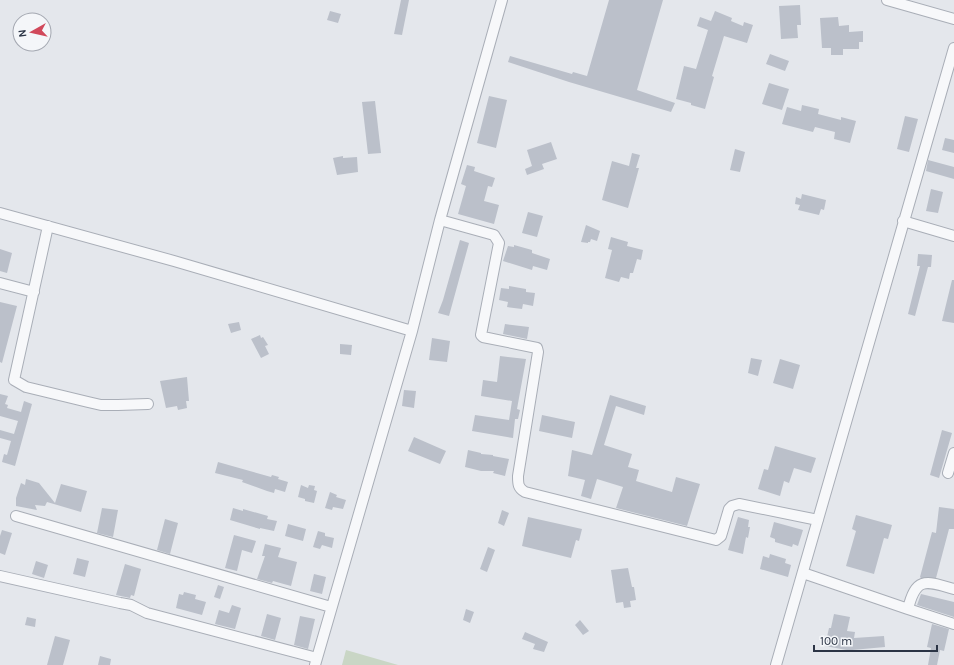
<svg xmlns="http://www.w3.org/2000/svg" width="954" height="665" font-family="Karla,sans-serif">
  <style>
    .green { fill: #c9d6c5 }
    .building { fill: #bbc0ca }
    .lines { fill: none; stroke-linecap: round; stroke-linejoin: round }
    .minor-casing { stroke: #a9aeb7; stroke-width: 12 }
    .minor { stroke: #f7f8fa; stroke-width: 10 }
  </style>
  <rect width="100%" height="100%" fill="#e4e7ec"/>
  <path class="green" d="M346,650l52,15h-56z"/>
  <path class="building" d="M401,0h8l-7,35 -8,-1z
    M609,0h54l-26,90 38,13 -4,9 -102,-30 -61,-20 2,-6 62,18 1,-2 14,4z
    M800,5l1,20h-4l1,13 -17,1 -2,-33z
    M330,11l11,3 -3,9 -11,-3z
    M715,11l17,7 -1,3 12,5 1,-4 9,3 -6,18 -23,-7 -12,40 2,1 -9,32 -14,-4v-2l-15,-4 8,-33 12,3 12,-39 -11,-4 3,-9 11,4z
    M838,17l1,9 10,-1v7l14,-1v11h-4v7h-16v6h-12v-7h-9l-2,-30z
    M770,54l19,7 -4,10 -19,-7z
    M769,83l20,6 -7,21 -20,-6z
    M489,96l18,4 -11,48 -19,-5z
    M375,101l6,52 -13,1 -6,-52z
    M802,105l17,4 -1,5 23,6v-3l15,4 -6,22 -16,-4 1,-7 -20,-5 -2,5 -31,-8 5,-17 14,4z
    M905,116l13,3 -9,33 -12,-3z
    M945,138l9,2v13l-12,-3z
    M551,142l6,17 -15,5 2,5 -17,6 -2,-6 7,-3 -5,-16z
    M735,149l10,3 -5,20 -10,-2z
    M632,153l8,2 -4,13h3l-11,40 -26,-8 10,-39 17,5z
    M343,156v2l14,-1 1,15 -21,3 -4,-17z
    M928,160l26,7v12l-28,-8z
    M467,165l8,2 -1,4 21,7 -3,9 -4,-1 -4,15 15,4 -5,19 -36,-10 8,-28 -5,-2z
    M931,189l12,3 -5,21 -12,-2z
    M802,194l24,6 -2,10 -3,-1 -2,6 -21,-5 2,-5 -5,-1 1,-7 5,2z
    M528,212l15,4 -6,21 -15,-4z
    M586,225l14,6 -3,10 -6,-2 -1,3h-2v1l-7,-1z
    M611,237l17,5 -1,4 16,4 -2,10 -4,-1 -4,14h-3l-1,6 -8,-2 -2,5 -14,-4 7,-28 -4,-1z
    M460,240l9,3 -20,73 -11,-3 5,-13z
    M514,245l18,5v3l18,6 -3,11 -14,-4 -1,4 -29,-9 5,-15 6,1z
    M0,249l12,4 -5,20 -7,-2z
    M918,254l14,1 -1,12h-3l-13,49 -7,-2 12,-48h-3z
    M952,280h2v43l-12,-2z
    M509,286l17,3v3l9,1 -2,13 -10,-2 -1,5 -15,-2 1,-5 -9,-2 2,-12 8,1z
    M0,302l17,4 -15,57 -2,-1z
    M239,322l2,8 -10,3 -3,-9z
    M505,324l24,3 -2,12 -24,-5z
    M260,335l1,3 2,-1 5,8 -3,1 4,8 -8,4 -10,-19z
    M432,338l18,3 -3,21 -18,-2z
    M340,344l12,1 -1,10 -11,-1z
    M500,356l26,3 -9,50 3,1 -2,9h-3l-2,19 -41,-7 3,-16 34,5 3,-19 -31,-5 2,-16 14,2z
    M751,358l11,2 -4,16 -10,-3z
    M780,359l20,6 -7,24 -20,-6z
    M187,377l2,24h-3l1,7 -9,2 -1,-4 -11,2 -6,-27z
    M404,390l12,1 -2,17 -12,-2z
    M0,394l8,2 -3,8 3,1 -1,3 14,4 3,-11 8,3 -17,62 -13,-4 2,-8 3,1 4,-14 -11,-3v-8l14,4 4,-13 -18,-5z
    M610,395l36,11 -2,9 -28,-9 -12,39 28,9 -4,13 11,3 -3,11 36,11 4,-15 24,7 -13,42 -71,-18 7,-21 -26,-8 -6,20 -10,-3 4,-16 -17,-4 4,-26 20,5z
    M542,415l33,7 -3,16 -33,-7z
    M942,430l10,3 -13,45 -9,-3z
    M414,437l32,14 -6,13 -32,-13z
    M775,446l41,12 -5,15 -17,-5 -5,15 -5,-2 -4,15 -22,-7 6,-20 4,1z
    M468,450l13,3v1l12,1v1l16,3 -4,17 -12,-3 1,-2h-13l-16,-4z
    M218,462l53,15 1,-2 7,2 -1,2 10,3 -3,10 -10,-3 -1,4 -7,-2 -25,-9 1,-2 -28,-7z
    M26,479l13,4 16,20 6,-19 26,7 -6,21 -34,-10 -2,4 -10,-1 2,5 -21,-4v-8l5,-15 4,2z
    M301,485l7,3 1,-3 6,1 -1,4 3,1 -3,12 -9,-2v-2l-7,-2z
    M330,492l7,3 -1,2 10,3 -3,9 -10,-2 -1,3 -7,-2z
    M939,507l15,2v20h-5l-13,49h-15l-1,-1 12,-45 4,1z
    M102,508l16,2 -5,27 -16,-4z
    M233,508l10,3v-2l25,7 -1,3 10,2 -3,10 -14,-3v1l-30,-9z
    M502,510l7,3 -5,13 -6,-3z
    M856,515l36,10 -4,14 -4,-1 -10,36 -28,-8 10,-35 -4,-2z
    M528,517l54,12 -3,12 -3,-1 -5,18 -49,-12z
    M738,517l11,3 -1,7h2l-2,11 -2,-1 -3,17 -15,-4z
    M165,519l13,4 -8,31 -13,-4z
    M774,522l29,8 -5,16 -5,-2 -1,3 -17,-5v-3l-5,-2z
    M288,524l18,5 -3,12 -18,-5z
    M2,530l10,3 -7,22 -5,-2v-17z
    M318,531l7,2v3l9,2 -2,10 -10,-3 -2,4 -7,-2z
    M234,535l22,6 -4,12 -10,-3 -5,21 -12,-3z
    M265,544l16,4 -3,9 19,5 -6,24 -18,-5 -1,2 -15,-4 8,-23h-3z
    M488,547l7,3 -8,22 -7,-3z
    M770,554l16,5 -1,4 6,2 -3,12 -28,-8 3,-13 6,2z
    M77,558l12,3 -4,16 -12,-3z
    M36,561l12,4 -4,13 -12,-4z
    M125,564l16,5 -7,27 -3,-1 -1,3 -14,-3z
    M628,568l4,19h2l2,13 -6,1 1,6 -7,1 -1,-6 -7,1 -5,-33z
    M314,574l12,3 -4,17 -12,-3z
    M218,585l6,2 -4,12 -6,-2z
    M184,592l12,3 -1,4 11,3 -4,13 -26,-7 3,-14 4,1z
    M921,594l33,8v15l-37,-12z
    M232,605l9,3 -6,21 -20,-5 4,-14 10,3z
    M466,609l8,3 -4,11 -7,-3z
    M267,614l14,4 -6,22 -14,-4z
    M834,614l16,3 -3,14 8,1 -1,6 30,-2 1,11 -33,3v1l-27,-5 4,-18h2z
    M300,616l15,3 -7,30 -14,-4z
    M27,617l9,2 -1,8 -10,-2z
    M580,620l9,11 -6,4 -8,-10z
    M932,624l17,5 -5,22 -4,-1 -3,15h-9l3,-17 -4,-1z
    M525,632l23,10 -4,10 -11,-3 2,-5 -13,-5z
    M55,636l15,4 -7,25h-16z
    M100,656l11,3 -1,6h-12z"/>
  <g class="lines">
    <g class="minor-casing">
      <path id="minor" d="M887,0l67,19
        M0,213l174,48 238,70
        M440,220l54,15 5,8 -18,92 2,2 54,11 1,4 -20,124c0,8 0,12 7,16l191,48 5,-4 8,-27 3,-3 7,-2 79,16
        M903,221l51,15
        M48,226l-34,154 12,7 62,15 13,3h17l30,-1
        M0,283l34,9
        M948,473l6,-20
        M16,516l315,91
        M803,573l105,36c8,-33 18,-28 46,-20
        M0,576l120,27 11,2 16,8 170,45
        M908,609l46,15
        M315,665l97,-334 28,-111 62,-220
        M776,665c61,-205 117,-412 178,-617"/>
    </g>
    <use href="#minor" class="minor"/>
  </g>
  <g transform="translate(32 32) rotate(262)"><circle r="19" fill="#f4f6f9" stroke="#a4a8b1"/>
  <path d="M0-3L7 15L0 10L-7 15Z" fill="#d1495b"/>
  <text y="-6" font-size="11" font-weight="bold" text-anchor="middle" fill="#2b3445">N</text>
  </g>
  <path d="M814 645v6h123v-6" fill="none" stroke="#2b3445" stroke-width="2"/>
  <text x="820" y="645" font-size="12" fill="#2b3445" stroke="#f4f6f9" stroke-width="3" paint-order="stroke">100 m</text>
</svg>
